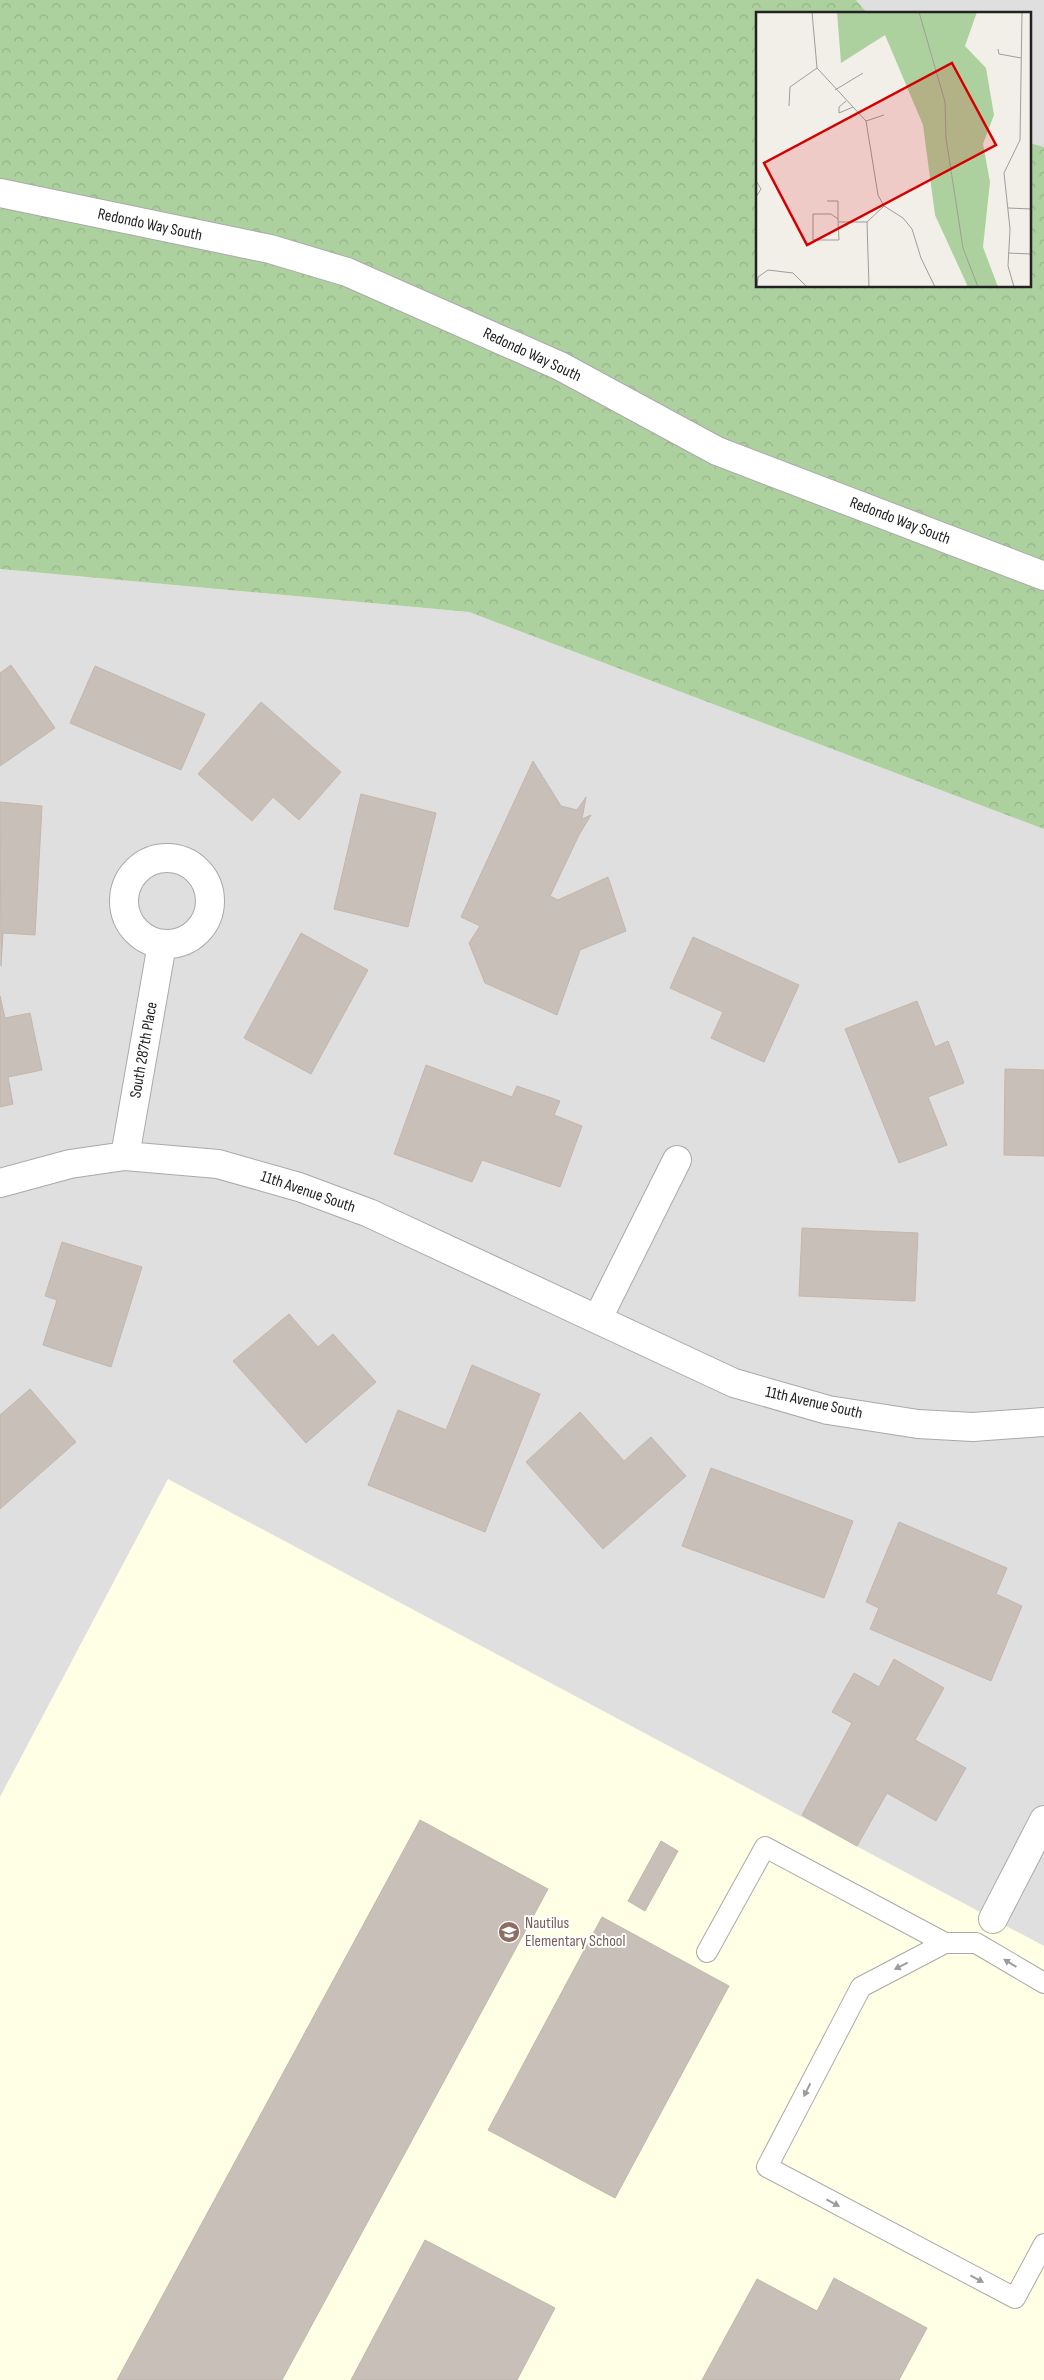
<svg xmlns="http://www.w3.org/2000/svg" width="1044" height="2380" font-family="'Sofia Sans Condensed',sans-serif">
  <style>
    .residential { fill: #e0dfdf }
    .education { fill: #ffffe5 }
    .forest { fill: url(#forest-crowns) }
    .building { fill: #c7bfb8; stroke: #c4b6ab }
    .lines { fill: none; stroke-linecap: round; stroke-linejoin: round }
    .service-casing { stroke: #a9a9a9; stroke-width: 22 }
    .minor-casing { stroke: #a9a9a9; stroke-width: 30 }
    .tertiary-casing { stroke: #a9a9a9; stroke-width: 30 }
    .service { stroke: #fff; stroke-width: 20 }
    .minor { stroke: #fff; stroke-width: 28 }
    .tertiary { stroke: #fff; stroke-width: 28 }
    .oneway { fill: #9c9c9c }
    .labels { text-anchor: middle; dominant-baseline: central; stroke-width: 4; stroke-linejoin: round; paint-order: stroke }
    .street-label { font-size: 16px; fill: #222; stroke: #fff }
    .education-label { font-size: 16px; fill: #785e54; stroke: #fff; text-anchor: start }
    .inset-road { fill: none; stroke: #9f9d99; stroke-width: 1 }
    .view { fill: #d40000; fill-opacity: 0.15; stroke: #d40000; stroke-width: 2.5 }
    .inset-edge { fill: none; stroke: #222; stroke-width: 2.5 }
  </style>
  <defs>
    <pattern id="forest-crowns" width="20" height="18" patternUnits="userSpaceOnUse" patternTransform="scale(1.25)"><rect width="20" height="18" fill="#add19e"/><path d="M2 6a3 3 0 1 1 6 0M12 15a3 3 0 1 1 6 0" fill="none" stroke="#95b388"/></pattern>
  </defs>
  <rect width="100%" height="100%" fill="#f2efe9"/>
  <path class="residential" d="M856,0h188v147l-14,-4v-129h-162z
    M0,569l469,43 575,217v1551h-1044z"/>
  <path class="education" d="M168,1479l876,467v434h-1044v-583z"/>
  <path class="forest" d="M0,0h856l12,14h-110v272h272v-143l14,4v682l-575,-217 -469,-43z"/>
  <path class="building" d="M11,665l44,63 -55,38v-93z
    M95,666l110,48 -24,56 -111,-47z
    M261,702l80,70 -42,48 -26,-23 -21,24 -54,-47z
    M533,761l28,45 16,4 9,-13 -4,22 9,-4 -12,20 -29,61 8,4 50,-23 18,54 -46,19 -23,65 -72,-32 -16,-40 11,-17 -19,-9z
    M361,794l75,19 -28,114 -74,-18z
    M0,802l42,4 -7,129 -32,-2 -2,33z
    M301,933l67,37 -57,104 -67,-36z
    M693,937l106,48 -35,77 -53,-24 12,-26 -53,-24z
    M0,996l5,22 25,-5 12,57 -34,7 5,27 -13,3z
    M917,1001l18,46 13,-6 16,42 -36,14 19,48 -48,18 -54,-134z
    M426,1065l86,32 5,-11 43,15 -6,14 28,11 -22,61 -78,-27 -10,22 -78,-28z
    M1005,1069l39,1v86l-40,-1z
    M802,1228l116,5 -3,68 -116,-5z
    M62,1242l80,25 -31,100 -68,-22 14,-45 -12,-4z
    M289,1314l29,33 15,-13 43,48 -70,61 -73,-82z
    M472,1365l68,29 -55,138 -117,-47 30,-75 48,20z
    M30,1389l46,53 -76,67v-94z
    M580,1412l44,49 27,-24 35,39 -83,73 -77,-87z
    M711,1468l142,53 -29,77 -142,-52z
    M899,1522l108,46 -11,26 26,12 -31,75 -121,-52 9,-21 -13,-6z
    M894,1659l50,29 -29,52 51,28 -30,53 -49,-28 -30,53 -55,-31 50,-92 -20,-11 22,-39 25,14z
    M420,1820l128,69 -266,491h-165z
    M661,1841l17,10 -33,60 -17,-10z
    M602,1917l127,69 -114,212 -127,-68z
    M425,2240l130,68 -38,72h-166z
    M834,2278l93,50 -28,52h-197l55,-101 60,32z"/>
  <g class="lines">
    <g class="service-casing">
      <path id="service" d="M707,1952l58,-105 180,96
        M1044,1983l-68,-40h-31l-84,44 -94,180 248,131 29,-54"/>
    </g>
    <g class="minor-casing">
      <path id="minor" d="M124 901a43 43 0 1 1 86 0a43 43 0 1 1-86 0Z
        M125,1156l37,-212
        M0,1183l70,-19 55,-8 93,8 81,23 70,26 365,170 94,27 90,14 55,3 71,-5
        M598,1318l79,-158
        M993,1919l51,-99"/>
    </g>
    <g class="tertiary-casing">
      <path id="tertiary" d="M0,193l270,56 77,23 213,94 157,85 327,125"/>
    </g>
    <use href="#service" class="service"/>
    <use href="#minor" class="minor"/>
    <use href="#tertiary" class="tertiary"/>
  </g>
  <defs><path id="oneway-solid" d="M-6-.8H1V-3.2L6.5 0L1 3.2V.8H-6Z" transform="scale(1.25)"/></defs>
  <g class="oneway">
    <use href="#oneway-solid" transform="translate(1010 1963) rotate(-149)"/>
    <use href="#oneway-solid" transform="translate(901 1966) rotate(153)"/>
    <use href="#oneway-solid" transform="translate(807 2090) rotate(117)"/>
    <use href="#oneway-solid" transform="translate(833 2203) rotate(28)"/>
    <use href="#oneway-solid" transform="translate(977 2279) rotate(28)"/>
  </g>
  <defs>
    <g id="school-disc" transform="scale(1.125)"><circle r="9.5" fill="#8d6e63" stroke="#fff"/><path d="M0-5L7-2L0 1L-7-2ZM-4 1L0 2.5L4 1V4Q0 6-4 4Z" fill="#fff"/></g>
  </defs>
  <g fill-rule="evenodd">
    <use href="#school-disc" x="509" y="1932"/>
  </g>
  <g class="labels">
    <g class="street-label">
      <text transform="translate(150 225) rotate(12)">Redondo Way South</text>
      <text transform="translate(532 355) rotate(25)">Redondo Way South</text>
      <text transform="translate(900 521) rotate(21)">Redondo Way South</text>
      <text transform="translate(144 1050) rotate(-80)">South 287th Place</text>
      <text transform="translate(308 1192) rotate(19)">11th Avenue South</text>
      <text transform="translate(814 1403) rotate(13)">11th Avenue South</text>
    </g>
    <g class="education-label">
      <text x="525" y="1923">Nautilus<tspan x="525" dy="18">Elementary School</tspan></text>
    </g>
  </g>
  <g transform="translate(756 12)">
    <rect width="275" height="275" fill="#f2efe9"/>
    <path d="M81,0h140l-12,34 21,22 8,47 -11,29 7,38 -7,65 15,40h-30l-33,-72 -12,-90 -38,-90 -44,28z" fill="#add19e"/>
    <path class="inset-road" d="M56,0l5,56 49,53 12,74 6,11 19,12 9,11 9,29 14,29M163,0l26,90 1,36 17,110 15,39M242,37l1,5 22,4M79,78l28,-17M90,89l-7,6v6l14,-6M33,94l1,-19 27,-19M110,109l18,-6M0,169l5,8 -5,8M71,189h11v18M252,196l23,1M57,202h18l7,5 1,21h-26zM83,210h28M252,241l23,1M1,275l1,-10 10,-7 25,3 14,14M113,275l-2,-65 17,-16M258,275l-6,-21 2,-37 -6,-56 16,-33 2,-128"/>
    <path class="view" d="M196,51l44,82 -189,100 -43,-82z"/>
    <rect width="275" height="275" class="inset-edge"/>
  </g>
</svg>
